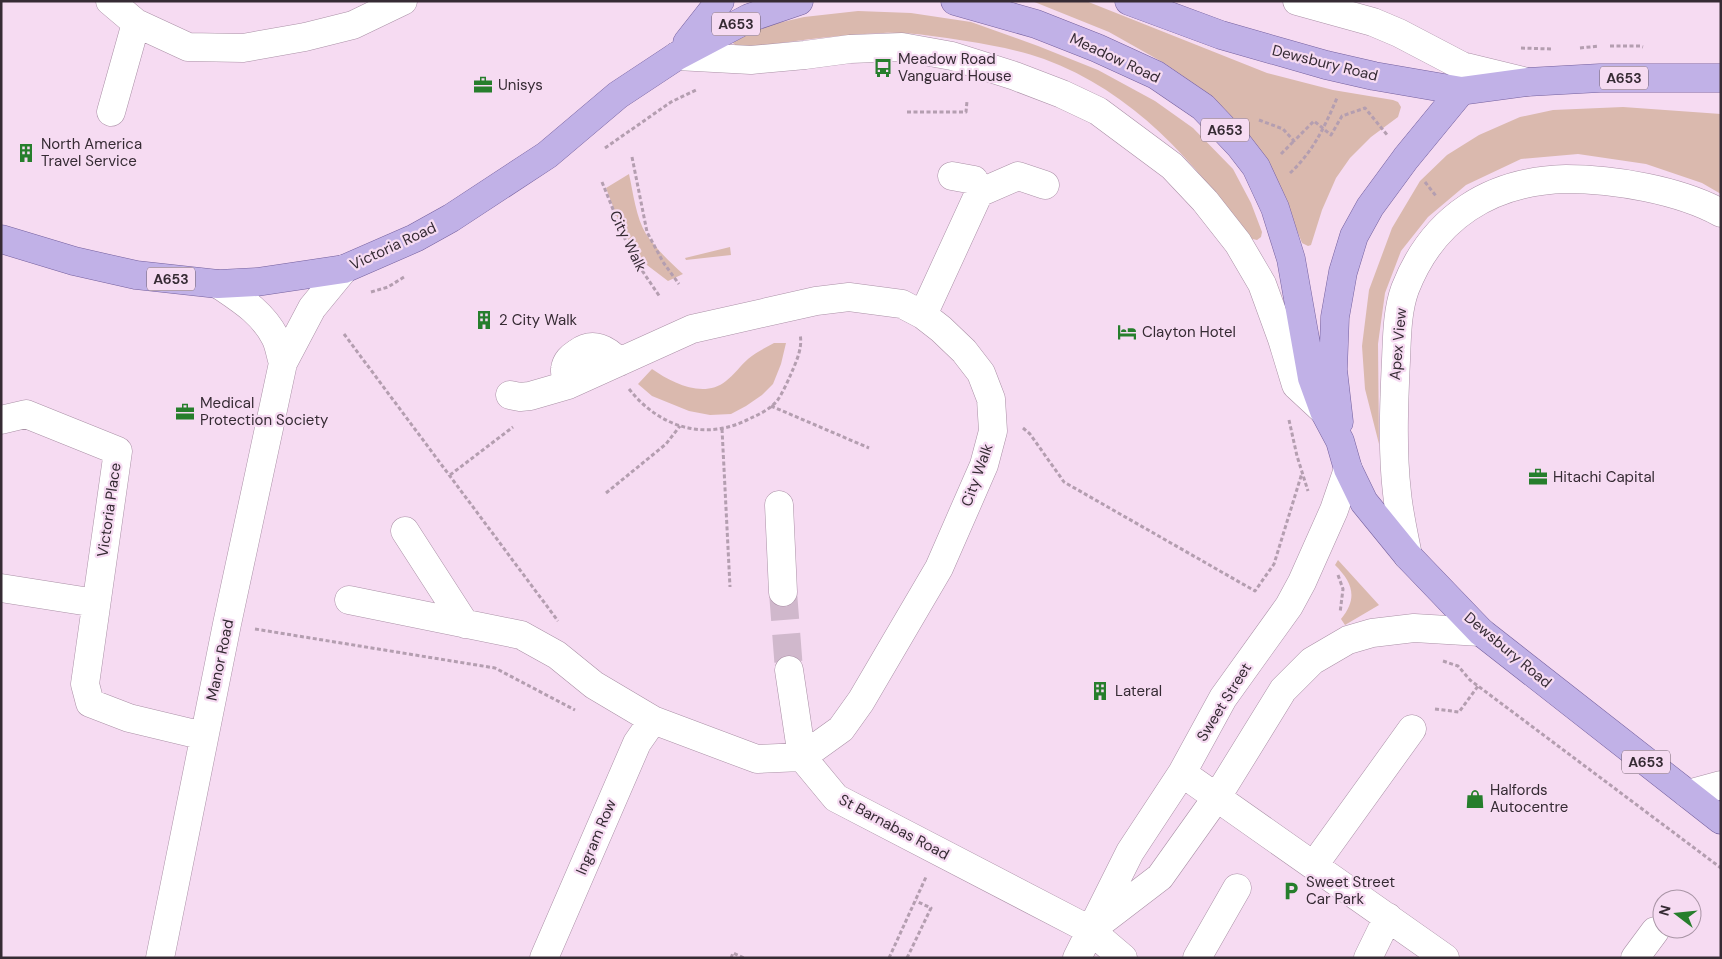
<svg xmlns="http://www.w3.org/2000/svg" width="1722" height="959" font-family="'DM Sans',sans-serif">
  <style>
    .green { fill: #dab9ae }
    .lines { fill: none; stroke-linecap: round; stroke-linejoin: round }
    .minor-tunnel { stroke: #d0b8cc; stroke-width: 28; stroke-dasharray: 28 14; stroke-linecap: butt }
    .minor-casing { stroke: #aa90a6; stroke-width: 29 }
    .major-casing { stroke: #75609e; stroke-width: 29 }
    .path { stroke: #b49eb0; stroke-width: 3; stroke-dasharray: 4 2.5; stroke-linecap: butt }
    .minor { stroke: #fff; stroke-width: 28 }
    .major { stroke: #c1b1e7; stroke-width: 28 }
    .labels { text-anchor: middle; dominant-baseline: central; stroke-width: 4.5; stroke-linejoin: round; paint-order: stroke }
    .shield { fill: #f6dbf2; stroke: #70606d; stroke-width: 1 }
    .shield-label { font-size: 14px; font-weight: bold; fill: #362b34 }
    .street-label { font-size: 15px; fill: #362b34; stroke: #f6dbf2 }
    .poi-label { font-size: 15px; fill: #362b34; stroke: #f6dbf2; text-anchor: start }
  </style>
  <rect width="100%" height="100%" fill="#f6dbf2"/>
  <path class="green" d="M1032,1h54l181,72 66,17 60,10 5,2 3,5 -3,10 -27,20 -21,21 -14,20 -14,32 -11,35 -3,1 -6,-3 -17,-43 -79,-108 -42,-29 -55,-31z
    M858,11l53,2 60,9 67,24 60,24 57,31 38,27 40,41 18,34 11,29 -1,5 -4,3 -9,-2c-52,-76 -116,-147 -204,-179 -25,-9 -53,-14 -78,-18 -28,-4 -55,-9 -83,-8 -48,2 -96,9 -143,16l-7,-6 1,-3 23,-12 47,-11z
    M1623,107l98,7v80l-19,-11 -56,-19 -68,-10 -57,5 -55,26 -38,32 -27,34 -16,42 -7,51 1,100 -14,-55 -3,-43 7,-56 23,-62 28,-47 27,-26 32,-20 41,-18 33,-7z
    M629,174c4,18 7,44 17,60 10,15 24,28 37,40l-15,7 -25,-19 -21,-32 -16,-42z
    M730,247l1,8 -45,5 -1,-2z
    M774,343h12l-5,21 -8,20 -11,11 -16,11 -15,8 -21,1 -21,-4 -37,-15 -14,-12 14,-15c20,14 52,30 74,12 8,-6 14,-15 22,-22 7,-6 17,-11 26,-16z
    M1338,560l41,45 -34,20 -4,-6c17,-21 12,-36 -6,-54z"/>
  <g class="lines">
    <path class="minor-tunnel" d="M783,592l6,78"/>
    <g class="minor-casing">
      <path id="minor" d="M110,1l26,22 52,24 55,1 62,-11 48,-12 50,-24
        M1297,1l76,21 26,11 63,33 65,16
        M677,56l74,4 54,-5 45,-6 52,-2 50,9 63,20 47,18 36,17 74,55 33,35 33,42 24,41 20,55 14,46 28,26
        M111,112l25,-89
        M952,176l22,4 5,13
        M218,284c22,15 44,28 57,53 4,7 5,17 8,26
        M923,315l56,-122 39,-17 27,9
        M568,385c-1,-5 -4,-11 -3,-16 1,-8 6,-12 12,-16 16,-12 30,-4 42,9
        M510,395l10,2 10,-1 38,-11 124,-56 124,-28 33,-4 53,7 21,11 18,14 23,22 17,22 10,26 2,32 -9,34 -45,103 -78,133 -20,28 -39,28 -13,-87
        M1,420l25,-6 92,37 -33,233 5,19 39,15 75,18
        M779,505l4,87
        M405,531l60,93
        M1408,556c-4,-21 -9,-42 -11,-63 -5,-42 -3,-91 -1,-133 1,-23 1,-49 9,-71 28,-72 86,-108 161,-110 48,0 113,11 155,34
        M1,588l95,15
        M349,600l172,35 36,20 37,30 59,35 104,39 45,-2 34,41 254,132 33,28
        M1182,773l263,185
        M1688,794l33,-9
        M1314,865l98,-136
        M1096,926l64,-49 57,-80 66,-107 29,-29 36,-21 24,-7 42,-5 67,4
        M160,958l67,-334 56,-261 29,-55 32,-39
        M544,958l93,-215 16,-23
        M1077,958l53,-106 52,-79 41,-75 66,-92 13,-24 32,-72 14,-41
        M1197,958l40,-70
        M1368,958l20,-41
        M1635,958l20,-27"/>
    </g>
    <g class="major-casing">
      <path id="major" d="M955,1l81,23 61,24 59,27 47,32 36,38 17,22 19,41 16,51 21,119 12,33 16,30 8,28 16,33 44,54 73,76 240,188
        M1129,1l92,34 105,30 48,11 87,15 66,-9 73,-4h121
        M687,43l33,-42
        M1,239l73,22 62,14 82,9 39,-2 87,-13 71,-31 36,-20 96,-63 71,-60 59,-39 72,-38 50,-17
        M1339,422l-6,-52 2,-53 8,-45 11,-36 16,-29 36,-49 55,-67"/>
    </g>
    <path class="path" d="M1610,46h30l3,1
      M1521,48l31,1
      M1580,48l19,-2
      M907,112h59l1,-11
      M1259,120l24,9 11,12 20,-20 17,14 11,-19 23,-8 23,28
      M605,148l66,-46 27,-13
      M1281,154l13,-13
      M632,157l15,75 16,30 16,22
      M1290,173c23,-21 35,-47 47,-75
      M602,182l23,57 14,27 21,31
      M1425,182l11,14
      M371,292l17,-5 16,-10
      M344,334l214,287
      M629,389c31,39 77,53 122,29 9,-4 19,-9 26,-17 5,-7 10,-18 14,-27 5,-12 12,-26 9,-40
      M771,406l98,42
      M1289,420l8,36 11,35
      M1023,428l7,6 34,48 191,109 19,-27 28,-91
      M722,429l8,158
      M450,475l63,-48
      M606,493l60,-49 14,-18
      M1338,575l5,14 -3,24
      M255,629l240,39 80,42
      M1443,661l15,5 12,14 251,188
      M1435,709l24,3 19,-26
      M731,958l2,-5 11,5
      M889,958l37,-81
      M907,958l24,-50 -15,-7"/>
    <use href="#minor" class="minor"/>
    <use href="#major" class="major"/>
  </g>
  <defs>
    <g id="bus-bare" transform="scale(1.5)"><path d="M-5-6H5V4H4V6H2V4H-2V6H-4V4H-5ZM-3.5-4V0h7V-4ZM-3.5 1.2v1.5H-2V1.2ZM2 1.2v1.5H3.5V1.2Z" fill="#267e2c" stroke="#f6dbf2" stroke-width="2.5" paint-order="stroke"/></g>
    <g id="office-bare" transform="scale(1.5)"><path d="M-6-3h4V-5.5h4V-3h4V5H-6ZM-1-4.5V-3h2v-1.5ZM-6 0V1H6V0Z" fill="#267e2c" stroke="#f6dbf2" stroke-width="2.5" paint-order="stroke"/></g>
    <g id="building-bare" transform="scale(1.5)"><path d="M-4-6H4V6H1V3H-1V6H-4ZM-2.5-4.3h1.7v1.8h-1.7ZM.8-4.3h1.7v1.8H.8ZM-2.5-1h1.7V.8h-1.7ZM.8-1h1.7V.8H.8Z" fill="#267e2c" stroke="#f6dbf2" stroke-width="2.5" paint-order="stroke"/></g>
    <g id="hotel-bare" transform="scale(1.5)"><path d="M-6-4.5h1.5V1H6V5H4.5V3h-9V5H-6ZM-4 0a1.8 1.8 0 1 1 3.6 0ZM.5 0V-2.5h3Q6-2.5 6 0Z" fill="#267e2c" stroke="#f6dbf2" stroke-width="2.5" paint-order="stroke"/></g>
    <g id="shop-bare" transform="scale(1.5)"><path d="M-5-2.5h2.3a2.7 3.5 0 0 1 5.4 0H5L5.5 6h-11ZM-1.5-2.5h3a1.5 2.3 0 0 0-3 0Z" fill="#267e2c" stroke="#f6dbf2" stroke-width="2.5" paint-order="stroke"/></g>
    <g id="parking-bare" transform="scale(1.5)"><path d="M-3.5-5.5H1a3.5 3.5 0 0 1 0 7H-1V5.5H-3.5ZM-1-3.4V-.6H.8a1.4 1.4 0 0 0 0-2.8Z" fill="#267e2c" stroke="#f6dbf2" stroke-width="2.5" paint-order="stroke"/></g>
  </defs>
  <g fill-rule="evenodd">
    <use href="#bus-bare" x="883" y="68"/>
    <use href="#office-bare" x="483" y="85"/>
    <use href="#building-bare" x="26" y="153"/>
    <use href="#building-bare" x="484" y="320"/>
    <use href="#hotel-bare" x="1127" y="332"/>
    <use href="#office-bare" x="185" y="412"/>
    <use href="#office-bare" x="1538" y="477"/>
    <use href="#building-bare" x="1100" y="691"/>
    <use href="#shop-bare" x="1475" y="799"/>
    <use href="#parking-bare" x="1291" y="891"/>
  </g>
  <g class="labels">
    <g class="shield">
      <rect x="712" y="12.5" width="48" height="23" rx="4"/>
      <rect x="1600" y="66.5" width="48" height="23" rx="4"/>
      <rect x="1201" y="118.5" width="48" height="23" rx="4"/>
      <rect x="147" y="267.5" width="48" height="23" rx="4"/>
      <rect x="1622" y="750.5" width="48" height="23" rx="4"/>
    </g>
    <g class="shield-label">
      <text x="736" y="24">A653</text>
      <text x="1624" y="78">A653</text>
      <text x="1225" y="130">A653</text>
      <text x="171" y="279">A653</text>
      <text x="1646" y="762">A653</text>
    </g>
    <g class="street-label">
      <text transform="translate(1115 58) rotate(25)">Meadow Road</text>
      <text transform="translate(1325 63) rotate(14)">Dewsbury Road</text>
      <text transform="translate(628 241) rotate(64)">City Walk</text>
      <text transform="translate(393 246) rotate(-25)">Victoria Road</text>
      <text transform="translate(1398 344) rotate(-85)">Apex View</text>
      <text transform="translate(977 475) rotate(-70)">City Walk</text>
      <text transform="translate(109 510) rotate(-82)">Victoria Place</text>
      <text transform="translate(1508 650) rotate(40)">Dewsbury Road</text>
      <text transform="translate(220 660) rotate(-78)">Manor Road</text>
      <text transform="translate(1224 702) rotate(-58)">Sweet Street</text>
      <text transform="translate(894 827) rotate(28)">St Barnabas Road</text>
      <text transform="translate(596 837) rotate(-67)">Ingram Row</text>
    </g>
    <g class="poi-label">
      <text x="898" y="59">Meadow Road<tspan x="898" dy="17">Vanguard House</tspan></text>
      <text x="498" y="85">Unisys</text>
      <text x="41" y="144">North America<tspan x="41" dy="17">Travel Service</tspan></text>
      <text x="499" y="320">2 City Walk</text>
      <text x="1142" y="332">Clayton Hotel</text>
      <text x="200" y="403">Medical<tspan x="200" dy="17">Protection Society</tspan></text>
      <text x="1553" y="477">Hitachi Capital</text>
      <text x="1115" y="691">Lateral</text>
      <text x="1490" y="790">Halfords<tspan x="1490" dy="17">Autocentre</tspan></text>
      <text x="1306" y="882">Sweet Street<tspan x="1306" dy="17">Car Park</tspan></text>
    </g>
  </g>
  <rect width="1722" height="959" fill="none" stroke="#362b34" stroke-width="5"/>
  <g transform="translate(1677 914) rotate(286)"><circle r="24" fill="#f6dbf2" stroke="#a995a6"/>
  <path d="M0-4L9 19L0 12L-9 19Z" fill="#267e2c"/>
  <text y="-8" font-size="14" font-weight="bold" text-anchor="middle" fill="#362b34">N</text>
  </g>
</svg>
